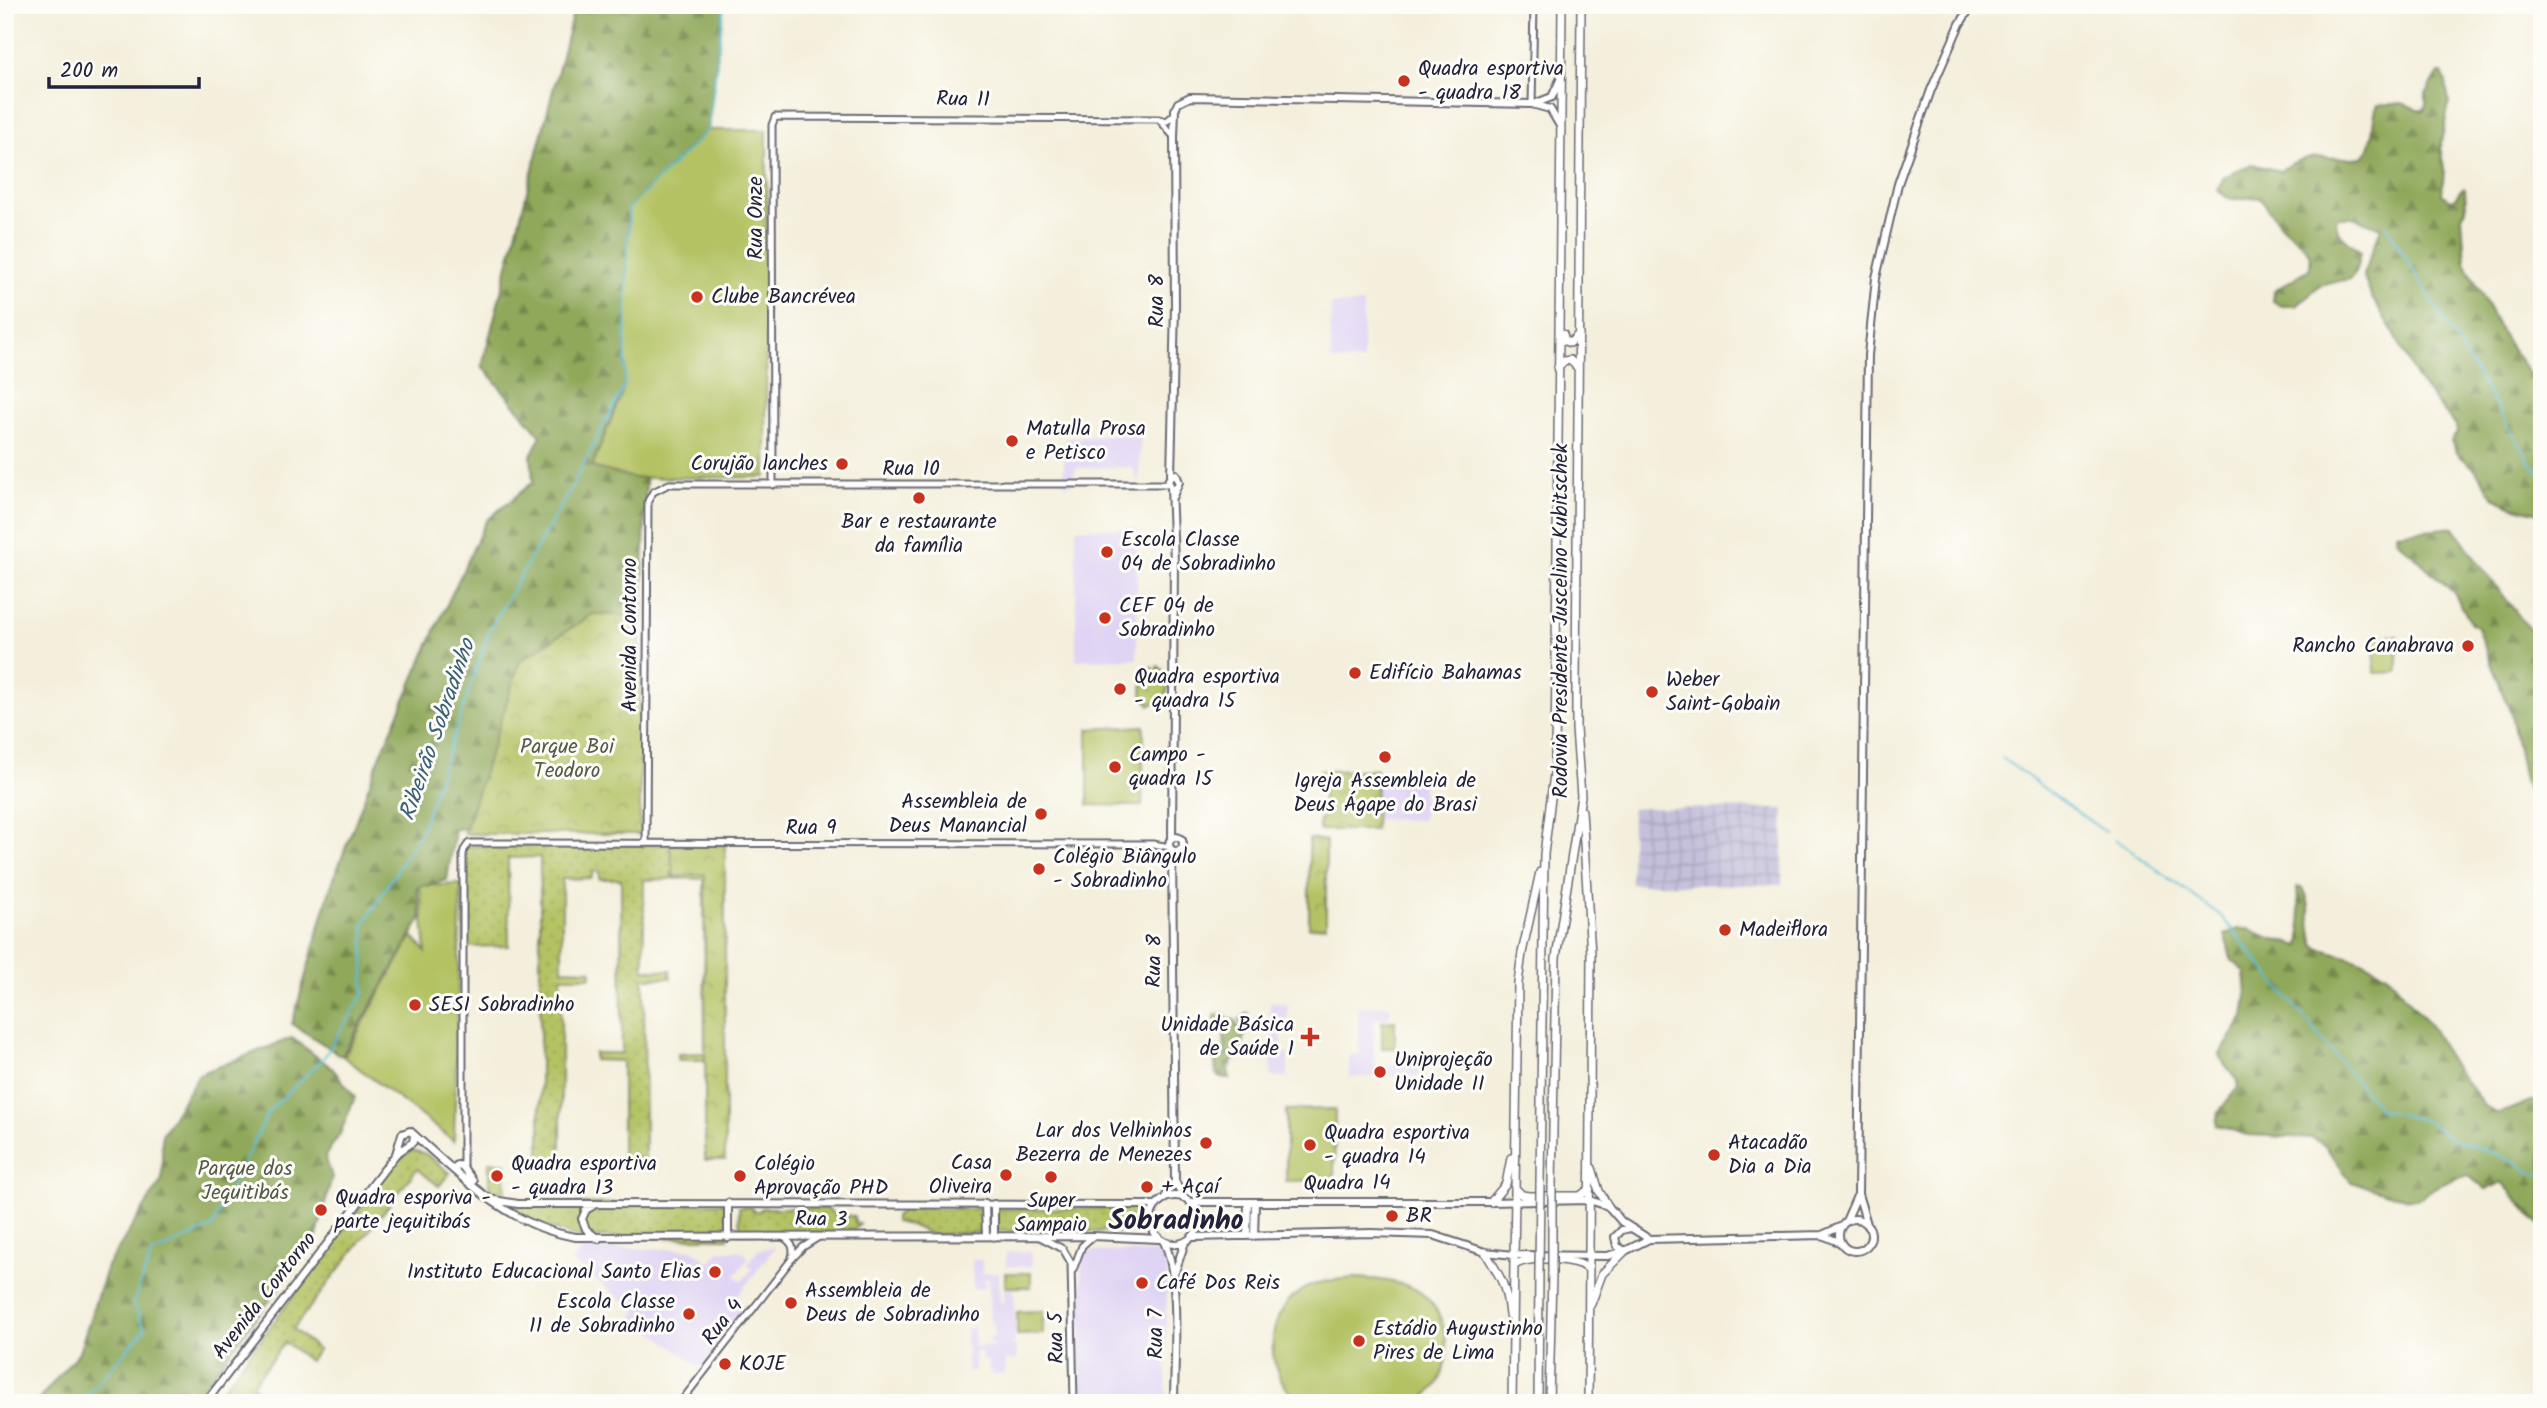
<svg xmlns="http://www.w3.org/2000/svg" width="2547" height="1408" font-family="Kalam,sans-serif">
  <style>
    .built { fill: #e0d4f4 }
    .industrial { fill: url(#industrial-grid) }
    .grass { fill: url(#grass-dots); stroke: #6b7250; stroke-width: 2 }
    .forest { fill: url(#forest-firs); stroke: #58654a; stroke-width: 2 }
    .park { fill: url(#park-crowns); stroke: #6b7250; stroke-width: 2 }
    .pitch { fill: #b4c264; stroke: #6b7250; stroke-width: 2 }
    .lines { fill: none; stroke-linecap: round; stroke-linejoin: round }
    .stream { stroke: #58bed5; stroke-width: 2 }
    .minor-casing { stroke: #6c6a73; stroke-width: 9 }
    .major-casing { stroke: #6c6a73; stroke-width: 10 }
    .highway-casing { stroke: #6c6a73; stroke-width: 10 }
    .minor { stroke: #fff; stroke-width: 5 }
    .major { stroke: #fff; stroke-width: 6 }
    .highway { stroke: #fff; stroke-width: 7 }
    .highway-bridge-casing { stroke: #6c6a73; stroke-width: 10; stroke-linecap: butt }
    .highway-bridge { stroke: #fff; stroke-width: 7 }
    .poi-dot { fill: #c8321e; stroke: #fdfcf7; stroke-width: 2.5 }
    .labels { text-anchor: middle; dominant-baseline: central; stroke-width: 6; stroke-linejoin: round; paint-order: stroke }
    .poi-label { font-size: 21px; fill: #22223b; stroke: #fdfcf7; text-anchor: start }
    .street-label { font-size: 21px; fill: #22223b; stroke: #fdfcf7 }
    .park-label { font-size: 21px; fill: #555a49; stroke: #fdfcf7 }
    .water-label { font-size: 23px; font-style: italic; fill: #386079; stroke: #fdfcf7 }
    .district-label { font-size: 28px; font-weight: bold; fill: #22223b; stroke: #fdfcf7 }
  </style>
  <defs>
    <pattern id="industrial-grid" width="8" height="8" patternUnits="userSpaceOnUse" patternTransform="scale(1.75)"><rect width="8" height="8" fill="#c4c0db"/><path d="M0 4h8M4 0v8" fill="none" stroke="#a8a5bd"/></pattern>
    <pattern id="grass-dots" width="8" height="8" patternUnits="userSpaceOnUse" patternTransform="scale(1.75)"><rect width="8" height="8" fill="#b4c264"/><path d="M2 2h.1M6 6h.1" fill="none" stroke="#9aa658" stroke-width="1.8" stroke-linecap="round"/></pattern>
    <pattern id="forest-firs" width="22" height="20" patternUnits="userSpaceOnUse" patternTransform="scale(1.75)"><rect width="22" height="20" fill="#8fa85a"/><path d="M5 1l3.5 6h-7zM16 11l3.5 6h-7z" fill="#74884c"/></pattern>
    <pattern id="park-crowns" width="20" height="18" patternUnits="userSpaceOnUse" patternTransform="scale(1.75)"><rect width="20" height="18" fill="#b4c264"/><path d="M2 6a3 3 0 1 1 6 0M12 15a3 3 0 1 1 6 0" fill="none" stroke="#9aa658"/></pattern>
  </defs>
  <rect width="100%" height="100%" fill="#fdfcf7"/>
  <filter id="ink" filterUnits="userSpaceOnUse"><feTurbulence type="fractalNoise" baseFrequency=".0143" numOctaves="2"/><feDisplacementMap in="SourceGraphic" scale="14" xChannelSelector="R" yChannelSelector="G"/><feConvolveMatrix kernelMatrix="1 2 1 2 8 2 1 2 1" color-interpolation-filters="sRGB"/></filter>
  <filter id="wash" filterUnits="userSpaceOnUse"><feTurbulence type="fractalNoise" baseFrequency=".00686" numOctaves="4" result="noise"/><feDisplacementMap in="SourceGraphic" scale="28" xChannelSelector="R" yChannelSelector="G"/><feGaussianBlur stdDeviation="1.57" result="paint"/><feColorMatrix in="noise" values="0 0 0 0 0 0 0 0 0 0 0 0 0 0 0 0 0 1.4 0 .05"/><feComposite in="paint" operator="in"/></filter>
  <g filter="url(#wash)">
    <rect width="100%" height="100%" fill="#f4efdc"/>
    <path class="built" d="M1331,304h32v57h-32z
      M1141,433l-2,51 -7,-17 -56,1 -5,17 -7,-1v-45z
      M1076,528h61v131l-61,1z
      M1376,776h47v44l-48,-1z
      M1270,1003h18v23h-4l-2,4v23h6v24h-17l1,-47 -2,-1z
      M1358,1006h32v12l-16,1v46h24l1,-5 21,1v15l-71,1v-22l10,-1z
      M776,1246l-43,56 11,9 -43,57 -68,-51 3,-6 -64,-49 11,-14 110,1 16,14 11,-13 21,1 8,6 -14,19 7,5 10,-12 -4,-5 10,-14z
      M1032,1251v16l-26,-1v-14z
      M1082,1251l85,2 -1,150h-86z
      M972,1260h10v13l17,-1 1,30h4v-13h10l1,46 -1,9 -5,1 7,1 1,14h-12v12l-2,3h-11v-4h-3v-10h-7l-1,-10 -6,1v20h-8l-1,-44h8l1,19 19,-1v-2h-4l-1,-6 5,-1v-15h-4l-1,-43h-4v9l-12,1z"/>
    <path class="industrial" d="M1632,808l152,1 -2,76 -151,-1z"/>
    <path class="grass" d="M1158,666c13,9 13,20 6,33l-14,6 -8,-11 2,-23 8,-4 2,8z
      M725,844v316h-20v-100h-27v-6l27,-1 -1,-174h-30l-2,-5 -1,5 -27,1v90h26l1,8h-27l1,181h-23v-98l-28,-1v-7h28l-1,-174h-22v-8l-6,1 -2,6 -29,1v90l29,1v7h-30v184h-21v-304l-32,1 1,88 -45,1 -1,-92 3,-9z
      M412,1150l14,4 24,19 -11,13 -22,-17 -124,160 25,21 -9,11 -24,-19 -33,43 23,18h-60l3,-8 179,-235 6,-6z
      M728,1203v35l-152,-1 -62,-21 -1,-6 5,-6z
      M739,1207h12l2,4h7l1,-3h65l10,7 18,1 1,7 5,1 -9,9h-111z
      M904,1208l78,1 1,23 -50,3 -21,-9 -17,-4v-6z
      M1148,1208l-3,12 4,12 -153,-1 1,-22z"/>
    <path class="forest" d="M575,5h149l-16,125 -79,79 -4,176 -33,81 54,12 -4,143 -48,5 -68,202 -71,1 -8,51 -30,8 4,31 -79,137 -50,-32 38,-135 49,-130 57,-131 50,-107 47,-39 -2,-27 10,-19 -59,-70z
      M2439,73h3l4,9 3,22 -9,43 4,22 -2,25 8,6 4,-1 8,-11 3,1 1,20 -4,7 3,46 40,77 37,53v122l-30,-8 -18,-9 -19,-28 -17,-15 -7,-13 6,-8 -1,-7 -38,-45 -24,-48 -22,-35 -9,-23 18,-47 -28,-11h-16c-5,16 13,24 23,34 -7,45 -15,20 -42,36 -8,6 -14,14 -22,19h-14l-9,-5 1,-10 35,-22c8,-20 -17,-32 -28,-44 -8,-8 -13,-19 -21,-27 -19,-3 -26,9 -42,-8l6,-13 28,-13 28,7c30,-23 52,-9 83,-14 14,-15 6,-35 15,-52l24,-2 21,8 3,-6v-11z
      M2454,527l20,30 68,89v168l-17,-29 -14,-71 -35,-89 -5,-2 -17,-30 -58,-54v-6z
      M2297,887l6,1c10,17 4,39 12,57l6,4 37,10 29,15 45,54 20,36 33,42 13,8 33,-13h11v126l-40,-45 -16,8 -17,-14 -13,2 -22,10 -15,11h-11l-57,-17 -26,-36 -12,-8 -66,-3 -31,-10c1,-18 13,-24 22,-38l-1,-6 -18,-25 25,-39 3,-21 -2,-24 -14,-13 -6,-25 13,-5h11l18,8 33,9c4,-11 -3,-44 -3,-59z
      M1223,1013l6,7 3,-1 4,2 4,11 3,-2 -3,-11 8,-6 4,17 -8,6 -2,19 -10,6 -2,6 -2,-4 -2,1 4,14h-10l-4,-4 -1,-12 5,-5 9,-2 -4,-2 -1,-24 -6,2 -3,-5v-11z
      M292,1038l40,30 23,29 -15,37 -15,22 7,21 -16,63 -125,163h-155l43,-51 28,-86 55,-86v-46l37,-60z"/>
    <path class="park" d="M593,614l47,2v218h-176l56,-173z
      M1376,770l-1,60h-56v-10l4,-2v-42l-4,-1v-4z
      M1309,839l17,2v85l-17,2z
      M725,844v316h-20v-286l-31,3 -4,-32z"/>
    <path class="pitch" d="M708,130h59l-1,347 -132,1 -42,-11 33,-82 4,-177z
      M2397,636l1,36 -23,1 -1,-36z
      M1144,726l-2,80 -54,-1v-76z
      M461,884l-7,257 -110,-84 68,-121 14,16 -6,-66z
      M1395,1021v27h-13v-26z
      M1335,1109l-1,71 -48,1v-71z
      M489,1162l17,1 -1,28 -16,-1z
      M1005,1273h26v14h-26z
      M1354,1278c18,1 37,2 54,8 37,14 48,64 30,97 -5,8 -12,13 -19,19l-117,1c-38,-26 -40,-87 -1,-112 17,-11 35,-11 53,-13z
      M1043,1311v23l-26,1v-23z"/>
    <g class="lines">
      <path class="stream" d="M2386,225l146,240 10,8
        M2002,758l103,74
        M2115,839l105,76 160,195 45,10 28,20 25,7 40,16 11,9 13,1
        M80,1403l65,-74 -12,-26 19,-49 60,-27 57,-116 54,-52 41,-66v-69l57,-93 69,-202 79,-137 56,-107 4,-177 79,-78 16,-125"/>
    </g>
  </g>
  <g filter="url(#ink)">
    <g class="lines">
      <g class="minor-casing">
        <path id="minor" d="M1532,104l2,-99
          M1159,119l15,18
          M773,485l-1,-360 3,-8 384,2 8,2 7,-6
          M646,844l2,-343 5,-9 16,-8h500
          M463,1167v-312l1,-5 5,-7 684,1 17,3
          M783,1237c8,5 12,10 9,20
          M1040,1237l23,12 8,14 3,140
          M1073,1270l9,-24 11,-10
          M680,1403l111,-143 12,-13 16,-10"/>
      </g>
      <g class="major-casing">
        <path id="major" d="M1534,104l18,-7 8,-17
          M1171,476l4,-171 -1,-168 1,-27 3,-7 12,-6 342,7 18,5 10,17
          M1173,496l6,-14 -3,-8
          M1169 844a7 7 0 1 1 14 0a7 7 0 1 1-14 0Z
          M1172,838l2,-276 -3,-75 -3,-6 3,-5h5
          M1172,850l3,331 8,17
          M396,1154l6,-20 8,-3c48,43 99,96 166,106l517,-1 66,3
          M454,1170l3,-5 5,1 11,15
          M1151 1220a24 24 0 1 1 48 0a24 24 0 1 1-48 0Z
          M1164,1199l11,-18
          M494,1200l24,4h32l607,1
          M1190,1202h301l98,-2 19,6 14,16 27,17
          M728,1203v35
          M985,1203l1,33
          M596,1204l-10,6 -4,9 4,10 12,10
          M1839 1235a16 16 0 1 1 32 0a16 16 0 1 1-32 0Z
          M1846,1221l11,-25
          M1867,1224l-9,-30 10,-839 8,-77 22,-94 33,-94 29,-66 12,-19
          M1822,1235l19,8
          M1247,1236l1,-33
          M1254,1236l1,-33
          M994,1237v-33
          M1193,1237l178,-4 62,2 52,17 29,3 93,1 18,-5 24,-12 173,-4 20,-9
          M1164,1242c17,32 10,121 10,161
          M1625,1251l-8,-5 -2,-9 7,-7 8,-2
          M1175,1272l10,-30
          M205,1403l191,-249 17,-12 1,-6"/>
      </g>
      <g class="highway-casing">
        <path id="highway" d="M1563,334l2,7 5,2 9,-9
          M1558,367l6,-6 6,-1 8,8
          M1582,811l9,143 -3,449
          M1592,1168l7,23 9,15
          M1540,1185l4,-331 11,-88 7,-761
          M1552,1186l4,-228 25,-162 -5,-67v-42l5,-682
          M1515,1188l7,7 7,1h51l8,-6
          M1491,1202l15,-18 5,-26
          M1485,1252c16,26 21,32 24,63
          M1514,1266c10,-11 64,-8 74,3
          M1591,1304l11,-30 23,-23
          M1512,1403l6,-420 4,-30 18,-81
          M1538,1403l1,-131
          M1549,1403l3,-130"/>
      </g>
      <use href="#minor" class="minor"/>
      <use href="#major" class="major"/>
      <use href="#highway" class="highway"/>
      <g class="highway-bridge-casing">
        <path id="highway-bridge" d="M1539,1272l1,-87
          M1552,1273v-87"/>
      </g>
      <use href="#highway-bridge" class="highway-bridge"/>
    </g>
  </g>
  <g class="poi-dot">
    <circle cx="1404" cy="81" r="7"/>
    <circle cx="697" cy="297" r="7"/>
    <circle cx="1012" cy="441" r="7"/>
    <circle cx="842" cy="464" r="7"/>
    <circle cx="919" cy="498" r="7"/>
    <circle cx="1107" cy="552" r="7"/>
    <circle cx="1105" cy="618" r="7"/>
    <circle cx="2468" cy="646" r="7"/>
    <circle cx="1355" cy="673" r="7"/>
    <circle cx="1120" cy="689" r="7"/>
    <circle cx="1652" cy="692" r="7"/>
    <circle cx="1385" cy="757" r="7"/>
    <circle cx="1115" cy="767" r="7"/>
    <circle cx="1041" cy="814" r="7"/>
    <circle cx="1039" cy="869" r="7"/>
    <circle cx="1725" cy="930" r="7"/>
    <circle cx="415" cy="1005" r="7"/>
    <path d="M1306.5 1026.5h7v7h7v7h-7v7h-7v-7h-7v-7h7z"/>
    <circle cx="1380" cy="1072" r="7"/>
    <circle cx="1206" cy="1143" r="7"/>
    <circle cx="1310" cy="1145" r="7"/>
    <circle cx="1714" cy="1155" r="7"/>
    <circle cx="1006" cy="1175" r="7"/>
    <circle cx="497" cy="1176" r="7"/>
    <circle cx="740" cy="1176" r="7"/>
    <circle cx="1051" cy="1177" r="7"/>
    <circle cx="1147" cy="1187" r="7"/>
    <circle cx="321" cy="1210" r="7"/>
    <circle cx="1392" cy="1216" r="7"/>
    <circle cx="715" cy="1272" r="7"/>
    <circle cx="1142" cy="1283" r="7"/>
    <circle cx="791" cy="1303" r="7"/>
    <circle cx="689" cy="1314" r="7"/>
    <circle cx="1359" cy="1341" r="7"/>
    <circle cx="725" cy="1364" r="7"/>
  </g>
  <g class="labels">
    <g class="poi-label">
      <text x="1418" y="69">Quadra esportiva<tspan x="1418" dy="24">- quadra 18</tspan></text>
      <text x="711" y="297">Clube Bancrévea</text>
      <text x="1026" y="429">Matulla Prosa<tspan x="1026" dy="24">e Petisco</tspan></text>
      <text x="828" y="464" text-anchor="end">Corujão lanches</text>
      <text x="919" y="522" text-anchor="middle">Bar e restaurante<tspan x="919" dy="24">da família</tspan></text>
      <text x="1121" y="540">Escola Classe<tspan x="1121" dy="24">04 de Sobradinho</tspan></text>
      <text x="1119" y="606">CEF 04 de<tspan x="1119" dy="24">Sobradinho</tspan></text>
      <text x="2454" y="646" text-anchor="end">Rancho Canabrava</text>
      <text x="1369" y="673">Edifício Bahamas</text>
      <text x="1134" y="677">Quadra esportiva<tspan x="1134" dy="24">- quadra 15</tspan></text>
      <text x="1666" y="680">Weber<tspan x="1666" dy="24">Saint-Gobain</tspan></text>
      <text x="1129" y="755">Campo -<tspan x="1129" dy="24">quadra 15</tspan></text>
      <text x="1385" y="781" text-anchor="middle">Igreja Assembleia de<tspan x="1385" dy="24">Deus Ágape do Brasi</tspan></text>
      <text x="1027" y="802" text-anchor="end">Assembleia de<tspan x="1027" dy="24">Deus Manancial</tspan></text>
      <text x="1053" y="857">Colégio Biângulo<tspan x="1053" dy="24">- Sobradinho</tspan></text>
      <text x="1739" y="930">Madeiflora</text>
      <text x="429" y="1005">SESI Sobradinho</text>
      <text x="1294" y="1025" text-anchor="end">Unidade Básica<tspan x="1294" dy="24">de Saúde 1</tspan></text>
      <text x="1394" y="1060">Uniprojeção<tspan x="1394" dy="24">Unidade II</tspan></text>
      <text x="1192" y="1131" text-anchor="end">Lar dos Velhinhos<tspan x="1192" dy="24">Bezerra de Menezes</tspan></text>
      <text x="1324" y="1133">Quadra esportiva<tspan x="1324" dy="24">- quadra 14</tspan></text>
      <text x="1728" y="1143">Atacadão<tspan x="1728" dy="24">Dia a Dia</tspan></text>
      <text x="992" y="1163" text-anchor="end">Casa<tspan x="992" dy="24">Oliveira</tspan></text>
      <text x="511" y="1164">Quadra esportiva<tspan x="511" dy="24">- quadra 13</tspan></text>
      <text x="754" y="1164">Colégio<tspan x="754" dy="24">Aprovação PHD</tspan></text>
      <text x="1161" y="1187">+ Açaí</text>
      <text x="335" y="1198">Quadra esporiva -<tspan x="335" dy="24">parte jequitibás</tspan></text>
      <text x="1051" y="1201" text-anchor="middle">Super<tspan x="1051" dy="24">Sampaio</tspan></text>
      <text x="1406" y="1216">BR</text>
      <text x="701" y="1272" text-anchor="end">Instituto Educacional Santo Elias</text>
      <text x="1156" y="1283">Café Dos Reis</text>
      <text x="805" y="1291">Assembleia de<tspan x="805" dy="24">Deus de Sobradinho</tspan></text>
      <text x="675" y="1302" text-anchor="end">Escola Classe<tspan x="675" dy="24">11 de Sobradinho</tspan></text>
      <text x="1373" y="1329">Estádio Augustinho<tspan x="1373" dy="24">Pires de Lima</tspan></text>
      <text x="739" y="1364">KOJE</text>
    </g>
    <g class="street-label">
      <text transform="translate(963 100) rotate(1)">Rua 11</text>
      <text transform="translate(756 218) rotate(-90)">Rua Onze</text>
      <text transform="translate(1157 301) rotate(-90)">Rua 8</text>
      <text x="911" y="469">Rua 10</text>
      <text transform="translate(1561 621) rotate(-90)">Rodovia Presidente Juscelino Kubitschek</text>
      <text transform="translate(630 635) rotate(-90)">Avenida Contorno</text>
      <text x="811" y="828">Rua 9</text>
      <text transform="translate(1155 961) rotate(-89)">Rua 8</text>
      <text transform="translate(1347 1184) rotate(-1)">Quadra 14</text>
      <text transform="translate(821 1220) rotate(1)">Rua 3</text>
      <text transform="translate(265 1296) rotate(-52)">Avenida Contorno</text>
      <text transform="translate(723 1322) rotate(-52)">Rua 4</text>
      <text transform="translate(1156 1334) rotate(-90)">Rua 7</text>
      <text transform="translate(1057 1338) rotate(-91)">Rua 5</text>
    </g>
    <g class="park-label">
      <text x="567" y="747">Parque Boi<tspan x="567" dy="24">Teodoro</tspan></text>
      <text x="245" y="1169">Parque dos<tspan x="245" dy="24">Jequitibás</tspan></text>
    </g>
    <g class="water-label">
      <text transform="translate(438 730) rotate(-71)">Ribeirão Sobradinho</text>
    </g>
    <g class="district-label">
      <text x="1176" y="1221">Sobradinho</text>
    </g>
  </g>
  <rect width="2547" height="1408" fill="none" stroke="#fdfcf7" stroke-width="28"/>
  <path d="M49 77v10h150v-10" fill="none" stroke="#22223b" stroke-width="3.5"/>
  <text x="60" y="77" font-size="21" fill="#22223b" stroke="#fdfcf7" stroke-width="5" paint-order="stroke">200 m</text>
</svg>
